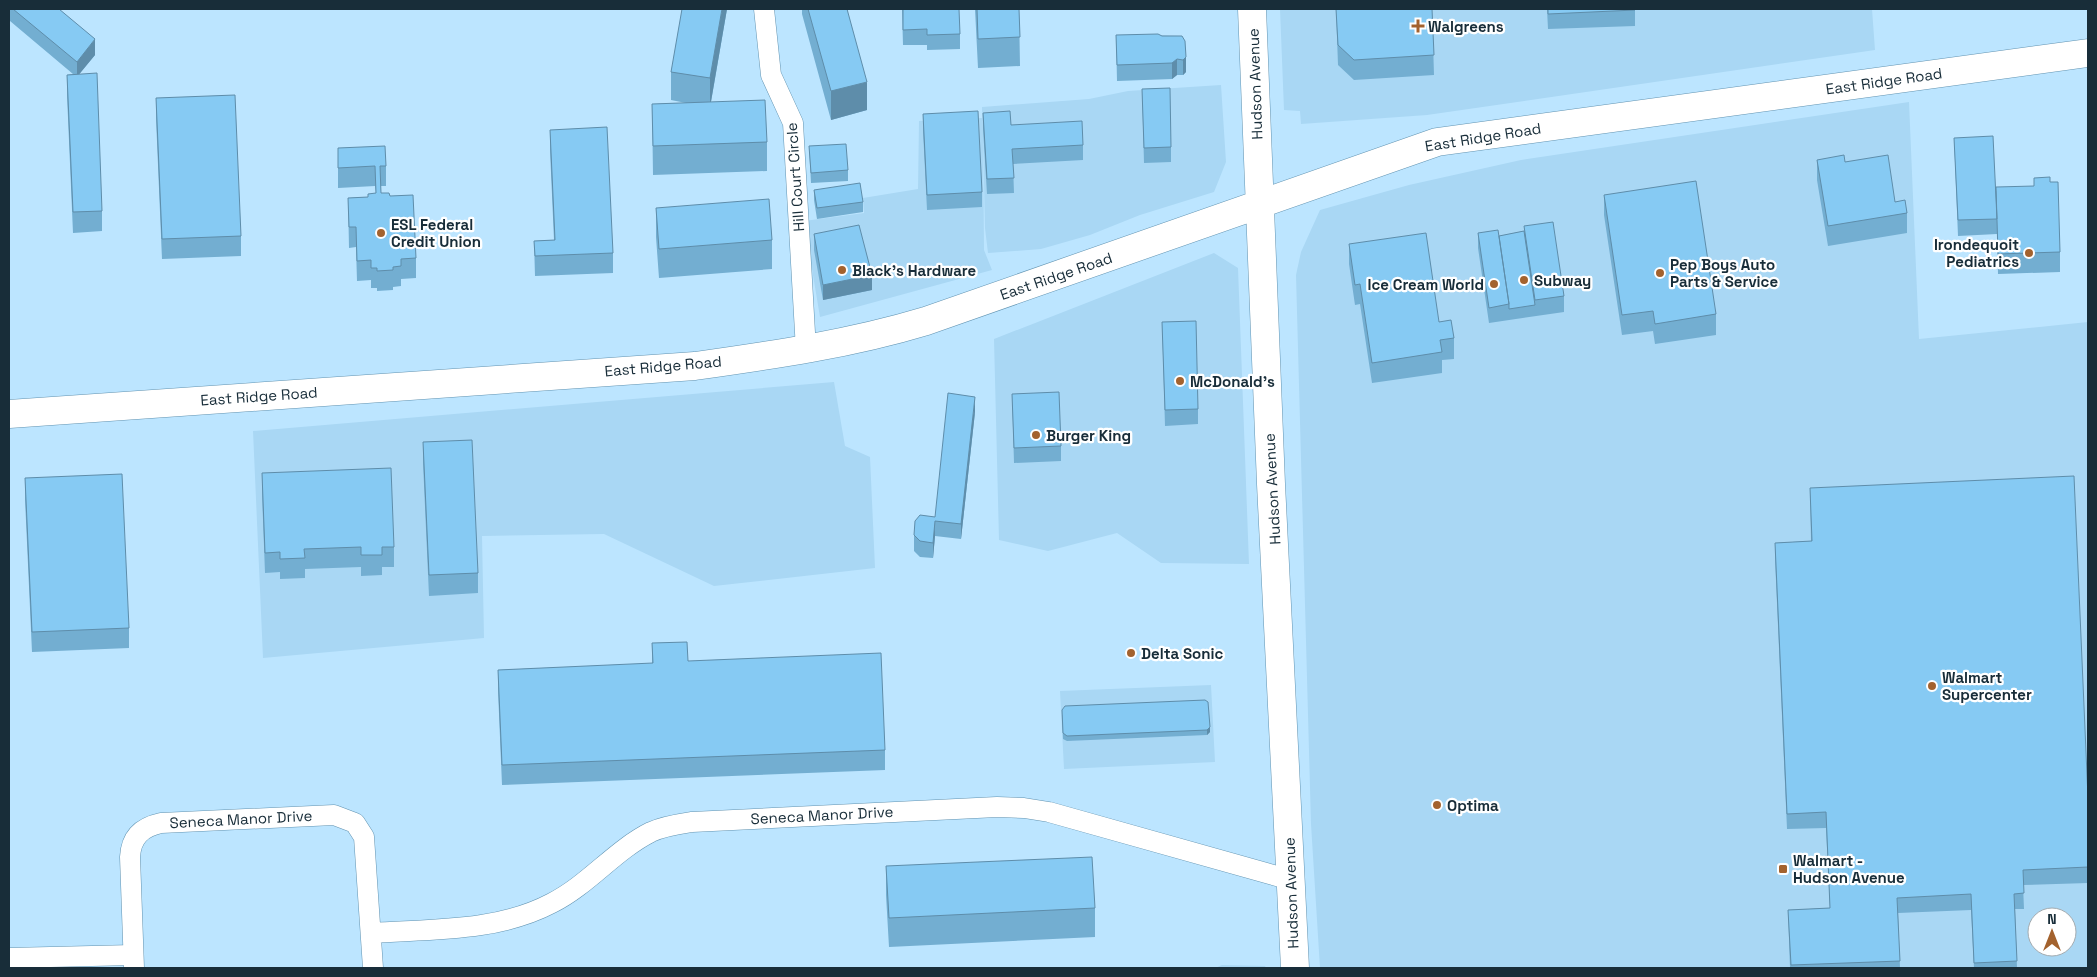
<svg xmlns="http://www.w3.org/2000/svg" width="2097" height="977" font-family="'Space Grotesk',sans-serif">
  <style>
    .built { fill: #a9d7f4; fill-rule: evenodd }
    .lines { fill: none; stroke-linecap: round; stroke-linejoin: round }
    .street-casing { stroke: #6193b1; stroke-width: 21 }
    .secondary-casing { stroke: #6193b1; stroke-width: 29 }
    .street { stroke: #fff; stroke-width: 20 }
    .secondary { stroke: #fff; stroke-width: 28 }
    .wall { fill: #73aed1 }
    .shaded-wall { fill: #5e8daa }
    .building { fill: #86caf3; stroke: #5e8daa }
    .poi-dot { fill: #a3622e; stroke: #fff; stroke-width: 2 }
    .labels { text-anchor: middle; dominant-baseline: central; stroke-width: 4.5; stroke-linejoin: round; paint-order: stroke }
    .poi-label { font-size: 15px; font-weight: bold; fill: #182d39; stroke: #fff; text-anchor: start }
    .street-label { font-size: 15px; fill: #182d39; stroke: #fff }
  </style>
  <rect width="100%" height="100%" fill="#bce5ff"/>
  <path class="built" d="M1280,9h592l3,41 -448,65 -126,9 -1,-13 -16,-1z
    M1221,85l5,77 -12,30 -74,23 -50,20 -49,14 -53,4 -3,-25 -2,-91 1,113 8,20 -172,47 -16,-96 60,-8 -1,-15 55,-9 1,-68 63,-3v-11l107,-8 39,-8z
    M1909,102l10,237 169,-17v646h-768l-9,-144 -15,-549 5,-23 19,-42 89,-25 112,-25zM2037,917h30v30h-30z
    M1214,253l24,15 11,296 -88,-1 -44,-30 -69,18 -49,-11 -5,-201z
    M834,382l11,64 25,11 5,111 -161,18 -110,-52 -122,2 2,102 -221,20 -10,-227z
    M1211,685l4,77 -151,7 -4,-78z
    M1222,965l43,1 1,2h-51z"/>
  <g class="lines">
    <g class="street-casing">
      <path id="street" d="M764,9l7,66 22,48 13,227
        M372,933c60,-4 125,-1 180,-30 36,-18 63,-53 99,-71 13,-6 28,-8 41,-10l305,-15 27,1 25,4 242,68
        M9,958l124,-3
        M134,968l-4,-111c1,-20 12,-30 31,-34l173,-8 21,8 9,14 9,131"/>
    </g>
    <g class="secondary-casing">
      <path id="secondary" d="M1252,9l19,475 24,484
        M9,414l686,-48c78,-11 155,-22 231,-45l511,-179 651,-89"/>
    </g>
    <use href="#street" class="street"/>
    <use href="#secondary" class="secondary"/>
  </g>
  <path class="wall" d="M10,9h49l36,46 -16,19 23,137v20l-29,2 -6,-138v-20l6,-1 -63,-53z
    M727,9l-16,93 56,40v29l-114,4 -1,-71 34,-1 -15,-3v-28z
    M802,9h45l20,101 -36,10 -29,-106z
    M902,9l58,25v15l-33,1v-5h-24z
    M975,9h44l1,57 -42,2z
    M1336,9h96l2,66 -80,5 -16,-15z
    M1547,9h88v17l-87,3z
    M1116,35l66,1 4,36 -3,3h-6l-5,4 -55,2z
    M1142,89l29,58v15l-27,1z
    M156,98l85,138v20l-79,3 -6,-141z
    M983,113l28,12 72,20v15l-70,4 1,29 -27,1 -4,-66z
    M923,114l59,78v15l-55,3 -4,-80z
    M550,130l63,123v20l-78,3 -1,-35 20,-1 -4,-90z
    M1954,138l42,53 38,-5 16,-4 10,70v20l-62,2 -1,-40 -39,2z
    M809,146l39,24v11l-37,2z
    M338,148l48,18v20h-5v7l9,3 26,62v20l-15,1v7l-8,1v3l-16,1v-3h-6v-8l-14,1 -1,-34 -7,1 -1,-50 20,-1 8,-4 -1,-7 -37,2z
    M1817,160l28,2 50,40 12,11v20l-79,13 -11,-66z
    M814,190l49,12v10l-46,7 -3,-19z
    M1604,195l112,119v21l-61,9 -2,-13 -31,4 -18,-120z
    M656,208l116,32v29l-113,9 -3,-41z
    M1524,226l40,70v16l-75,11 -11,-75v-15l21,3 25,-5z
    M814,234l58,56 -49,10 -9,-50z
    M1349,244l90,78 15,16v21l-12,1v13l-70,10 -12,-79 -5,1 -6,-41z
    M1162,322l36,87v15l-33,2z
    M1012,394l49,52v15l-47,2z
    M975,412l-14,127 -26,-3 -2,22 -13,-1 -6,-6v-16l21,-18z
    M423,442l55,131v20l-49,3 -6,-134z
    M262,473l132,74v20h-12v8l-21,1v-9l-56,2v9l-25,1v-7l-15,1 -3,-80z
    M25,478l104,150v20l-97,4 -7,-153z
    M1810,488l278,310v85l-65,2 1,24h-9l2,59h-43l-3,-58 -73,3 2,55h-110l-2,-58 42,-2 -4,-80 -39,1 -12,-271v-15l36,-2z
    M652,643l36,18 197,89v20l-383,15 -4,-95v-20l154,-6z
    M1205,700l5,32 -3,3 -140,6 -4,-2 -1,-24z
    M886,866l209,42v29l-206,10 -3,-52z"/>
  <path class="shaded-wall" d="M722,9h5l-17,98v-29z
    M95,39v16l-18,22v-15z
    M1186,57v15l-3,3v-15z
    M1177,59v16l-5,4v-16z
    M867,82v28l-36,10v-29z
    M872,275v15l-49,10v-15z
    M975,397v15l-14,127v-15z
    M935,521v15l-2,22v-15z
    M1210,727v5l-3,3v-5z"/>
  <path class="building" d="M13,9h46l36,30 -18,23z
    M682,9h40l-12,69 -39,-6z
    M808,9h39l20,73 -36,9z
    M903,9h56l1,25 -33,1v-6l-24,1z
    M977,9h42l1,28 -42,2z
    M1336,9h96l2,46 -80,5 -16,-15z
    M1548,9h87v1l-87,4z
    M1158,34l4,2h20l3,5 1,16 -3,3 -6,-1 -5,4 -55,2 -1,-30z
    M97,73l5,138 -29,1 -6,-137z
    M1170,88l1,59 -27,1 -2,-59z
    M235,95l6,141 -79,3 -6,-141z
    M765,100l2,42 -114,4 -1,-42z
    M978,111l4,81 -55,3 -4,-81z
    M1010,111l1,14 71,-4 1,24 -71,4 2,29 -27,1 -4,-66z
    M607,127l6,126 -78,3 -1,-15 21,-1 -5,-110z
    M1993,136l4,83 -39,1 -4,-82z
    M846,144l2,26 -37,3 -2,-27z
    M385,146l1,20h-6l1,27h8l1,3 23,-1 3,63 -15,1v7l-8,1v3l-16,1v-3h-6v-8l-14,1 -1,-34h-7l-1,-29 20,-1v-3l8,-1 -1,-27 -37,2v-20z
    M1844,155l1,7 43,-7 7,47 10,-2 2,13 -79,13 -11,-66z
    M2050,177v5h8l2,70 -62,2 -2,-67 38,-1v-8z
    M1696,181l20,133 -61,10 -2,-13 -31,4 -18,-120z
    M860,183l3,19 -46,6 -3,-18z
    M769,199l3,41 -113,9 -3,-41z
    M1553,222l11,74 -29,4 -11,-74z
    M859,225l13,50 -49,10 -9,-51z
    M1498,230l11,74 -20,4 -11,-75z
    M1524,231l11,74 -26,4v-5l-10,-68z
    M1426,233l13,89 12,-2 3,18 -14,2 2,12 -70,11 -12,-79 -5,1 -6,-41z
    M1196,321l2,88 -33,1 -3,-88z
    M1059,392l2,54 -47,2 -2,-54z
    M948,393l27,4 -14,127 -26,-3 -2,22 -13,-2 -6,-6 1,-14 5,-6 15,2z
    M472,440l6,133 -49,2 -6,-133z
    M391,468l3,79h-12v8h-21v-8l-57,2 1,9 -25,1v-7l-15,1 -3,-80z
    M122,474l7,154 -97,4 -7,-154z
    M2074,476l14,322v69l-65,3 1,23 -10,1 3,67 -43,2 -3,-69 -74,4 3,63 -109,4 -3,-55 42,-2 -4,-96 -39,2 -12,-271 37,-2 -2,-53z
    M687,642l1,19 193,-8 4,97 -383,15 -4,-95 155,-7 -1,-20z
    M1205,700l3,2 2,25 -3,3 -140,6 -4,-3 -1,-23 3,-4z
    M1092,857l3,51 -206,10 -3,-52z"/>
  <g class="poi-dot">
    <path d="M1415.5 18.5h5v5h5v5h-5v5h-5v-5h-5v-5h5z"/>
    <circle cx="381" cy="233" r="5"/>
    <circle cx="2029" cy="253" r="5"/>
    <circle cx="842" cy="270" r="5"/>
    <circle cx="1660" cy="273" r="5"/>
    <circle cx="1524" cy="280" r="5"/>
    <circle cx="1494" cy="284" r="5"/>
    <circle cx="1180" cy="381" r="5"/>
    <circle cx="1036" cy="435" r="5"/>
    <circle cx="1131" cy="653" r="5"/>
    <circle cx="1932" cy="686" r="5"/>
    <circle cx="1437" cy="805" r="5"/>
    <rect x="1778" y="864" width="10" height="10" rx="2.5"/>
  </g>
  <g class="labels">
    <g class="poi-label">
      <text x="1428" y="26">Walgreens</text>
      <text x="391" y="224">ESL Federal<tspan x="391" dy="17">Credit Union</tspan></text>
      <text x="2019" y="244" text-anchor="end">Irondequoit<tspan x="2019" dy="17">Pediatrics</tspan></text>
      <text x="1670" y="264">Pep Boys Auto<tspan x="1670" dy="17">Parts &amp; Service</tspan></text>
      <text x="852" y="270">Black's Hardware</text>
      <text x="1534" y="280">Subway</text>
      <text x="1484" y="284" text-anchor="end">Ice Cream World</text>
      <text x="1190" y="381">McDonald's</text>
      <text x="1046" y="435">Burger King</text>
      <text x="1141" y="653">Delta Sonic</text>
      <text x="1942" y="677">Walmart<tspan x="1942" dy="17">Supercenter</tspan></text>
      <text x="1447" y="805">Optima</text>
      <text x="1793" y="860">Walmart -<tspan x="1793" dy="17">Hudson Avenue</tspan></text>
    </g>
    <g class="street-label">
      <text transform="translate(1884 81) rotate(-8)">East Ridge Road</text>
      <text transform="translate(1255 84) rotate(-92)">Hudson Avenue</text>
      <text transform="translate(1483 137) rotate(-9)">East Ridge Road</text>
      <text transform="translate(795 177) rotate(-94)">Hill Court Circle</text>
      <text transform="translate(1056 276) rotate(-19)">East Ridge Road</text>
      <text transform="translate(663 366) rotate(-5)">East Ridge Road</text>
      <text transform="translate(259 396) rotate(-4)">East Ridge Road</text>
      <text transform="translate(1272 489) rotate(-93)">Hudson Avenue</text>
      <text transform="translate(822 815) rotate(-3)">Seneca Manor Drive</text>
      <text transform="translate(241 819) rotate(-3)">Seneca Manor Drive</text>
      <text transform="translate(1291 893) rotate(-92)">Hudson Avenue</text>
    </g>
  </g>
  <rect width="2097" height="977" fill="none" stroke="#182d39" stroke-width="20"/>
  <g transform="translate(2052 932)"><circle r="24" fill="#ffffff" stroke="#a3abb0"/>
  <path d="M0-4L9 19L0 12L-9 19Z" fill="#a3622e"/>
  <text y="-8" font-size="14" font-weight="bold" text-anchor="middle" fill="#182d39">N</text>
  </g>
</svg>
